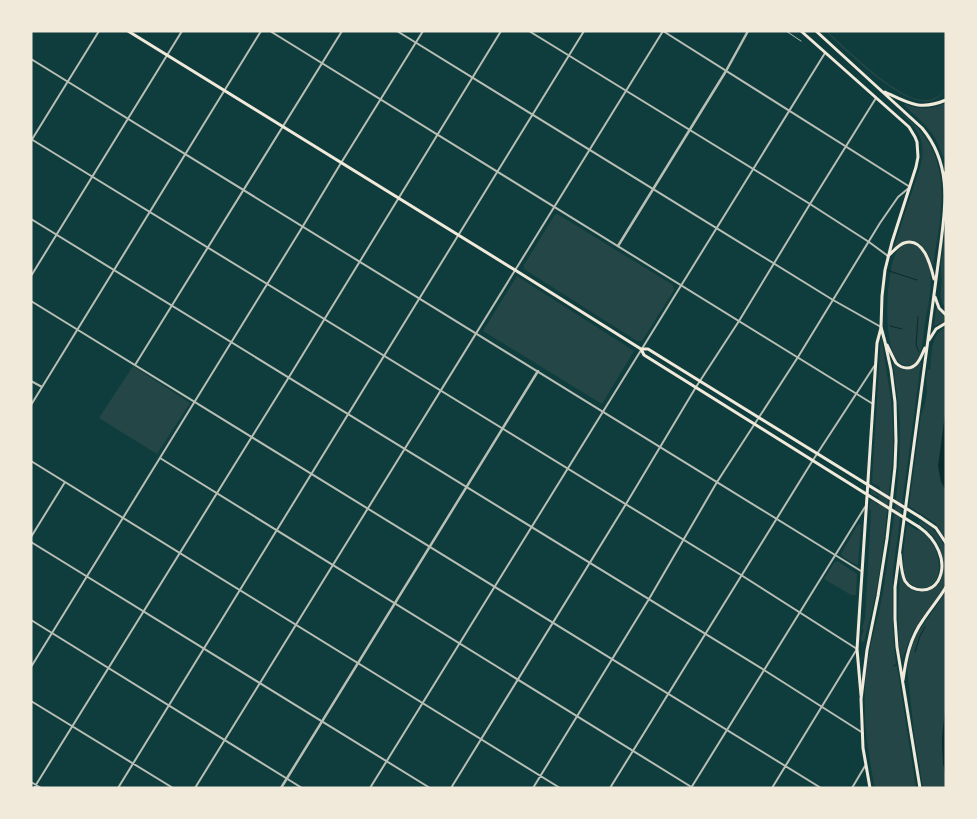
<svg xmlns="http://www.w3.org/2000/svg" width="977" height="819" font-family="'IBM Plex Sans',sans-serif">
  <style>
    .green { fill: #244646 }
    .water { fill: #0a2a2b }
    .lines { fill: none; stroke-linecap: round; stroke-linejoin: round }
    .stream { stroke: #0a2a2b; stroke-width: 1 }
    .service { stroke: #b8beb3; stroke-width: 1 }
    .minor { stroke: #b8beb3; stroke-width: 2 }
    .tertiary { stroke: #b8beb3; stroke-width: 2.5 }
    .secondary { stroke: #f1e9da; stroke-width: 3 }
    .primary { stroke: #f1e9da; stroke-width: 3 }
  </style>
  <rect width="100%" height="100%" fill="#0f3d3e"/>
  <path class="green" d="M825,31h2c20,18 70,68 96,69 10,1 16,-5 23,-9 -5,4 -10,9 -17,10 -29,5 -83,-51 -104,-70z
    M946,103l-1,54 -1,1c-4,-7 -6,-15 -10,-22 -8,-12 -20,-21 -30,-31l1,-1c15,6 26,6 41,-1z
    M897,110c6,3 14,11 20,17 37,40 23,91 16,139 -8,-21 -19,-37 -40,-16l28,-86c6,-26 -6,-38 -24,-54z
    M556,214l3,1 114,70 1,5 -32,51h-5l-113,-72v-4l30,-49z
    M946,227v82c-8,-10 -5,-19 -4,-31h-1v-15z
    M910,243c31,7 19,58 15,80 -2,14 -2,30 -11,41 -36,16 -29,-95 -17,-113 3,-4 7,-7 13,-8z
    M517,276l117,75 -32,53 -119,-73z
    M937,308l9,10v3l-12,5 2,-17z
    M946,327v80l-3,24 2,58h1v49l-11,-15 -26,-17 12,-90c3,-8 5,-16 6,-25 0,-8 -2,-14 1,-21h2c2,-15 0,-36 16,-43z
    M881,335l10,65 2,27v27l-8,77 -7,51 -6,28 -8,32h-2l-1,-4 3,-8 -2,-1 3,-11 6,-107 -2,-3 1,-6 2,-2 6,5 1,-8 -8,-3v-5l8,6 1,-8 -6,-3v1l-2,-3z
    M893,361c8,10 18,14 27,0l1,1 -28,209c-1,31 -1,62 3,93l-3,1v2l4,-1 19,122h-41c-9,-42 -14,-86 -7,-129 4,-23 11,-44 15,-67 8,-55 18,-111 17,-167 -1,-21 -5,-43 -7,-64z
    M133,366l57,37 -33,51 -58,-36z
    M920,520c13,7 20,16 26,29v33l-2,5 -6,11 -16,20 -9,14 -11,27 -3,-13 -1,-32 2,-44c2,12 9,23 23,22 6,-1 10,-3 14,-7 12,-12 6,-36 -3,-48 -4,-5 -9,-9 -15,-13z
    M858,524h2l1,2 -3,38 -1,1 -14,-8 -2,-3z
    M907,524l11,7v-2c6,5 11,9 14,14 7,11 11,31 1,41 -10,8 -25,3 -28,-9 -4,-16 0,-35 2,-51z
    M837,561l2,1 18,12 -1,21h-5l-27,-16 10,-16z
    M946,592v118c-2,10 -4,20 -4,31 0,16 4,31 4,47h-23l-9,-55 -7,-66 4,-18 7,-17z"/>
  <path class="water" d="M946,407v82h-1l-4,-7 -3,-16z
    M946,698v77l-3,-11 -1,-24z"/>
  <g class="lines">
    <path class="stream" d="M886,270l31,10
      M918,317l-2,28 3,7
      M890,326l12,3
      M915,652l5,-16 5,-9"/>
    <path class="service" d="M786,31l15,10"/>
    <path class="minor" d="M270,31l603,373
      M397,31l436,269 48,27
      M529,31l281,173 59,38 19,14
      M31,59l830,512
      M31,139l710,436 116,74 -85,139
      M31,141l68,-110
      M31,219l733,451 99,63
      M31,276l151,-245
      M31,301l790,487
      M135,365l207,-334
      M31,381l11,6
      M31,405l230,-374
      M160,458l533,330
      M31,461l529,327
      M31,537l34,-55
      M31,542l399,246
      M31,620l271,168
      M31,667l272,-441 38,-63 82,-132
      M31,701l142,87
      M31,782l10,6
      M34,788l255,-411 212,-346
      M118,788l466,-757
      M195,788l468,-757
      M370,788l455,-735
      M451,788l175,-284 70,-117 43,-66 71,-117 66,-106
      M533,788l116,-189 68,-117 81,-125 82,-134 18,-26 12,-10 -247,-156
      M610,788l203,-328 62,-95
      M691,788l174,-281
      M852,788l13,-22"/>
    <path class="tertiary" d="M618,246l108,-175 22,-40
      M281,788l257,-417"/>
    <path class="secondary" d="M128,31l387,239 126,79 3,6 275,172
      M641,349h7l272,168
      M861,695l-4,-46 1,-15 19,-291 4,-15"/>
    <path class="primary" d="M801,31l108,96 6,10 2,5 1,15 -2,10 -24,75 -7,28 -3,26 -1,31 4,15 6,28 4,32 1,39 -1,26 -8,72 -9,57 -11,54 -6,49 2,49 7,40
      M816,31l106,97c29,35 24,73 19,114l-46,345v32l2,28 23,141
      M885,92c23,11 35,19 61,8
      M945,179l1,-7
      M888,256c5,-4 10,-11 16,-13 20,-7 27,24 30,36
      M935,297l4,11 7,7
      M929,340l7,-11 10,-6
      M887,345c3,6 6,13 9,18 3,3 7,5 11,5 11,0 14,-12 18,-20
      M920,517l16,11 10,15
      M900,554c1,8 1,19 5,27 8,12 26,12 33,0 11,-20 -3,-43 -19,-54
      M903,680c3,-22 7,-42 20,-60 7,-11 16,-21 23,-33"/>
  </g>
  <rect width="977" height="819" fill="none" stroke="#f1e9da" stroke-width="65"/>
</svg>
